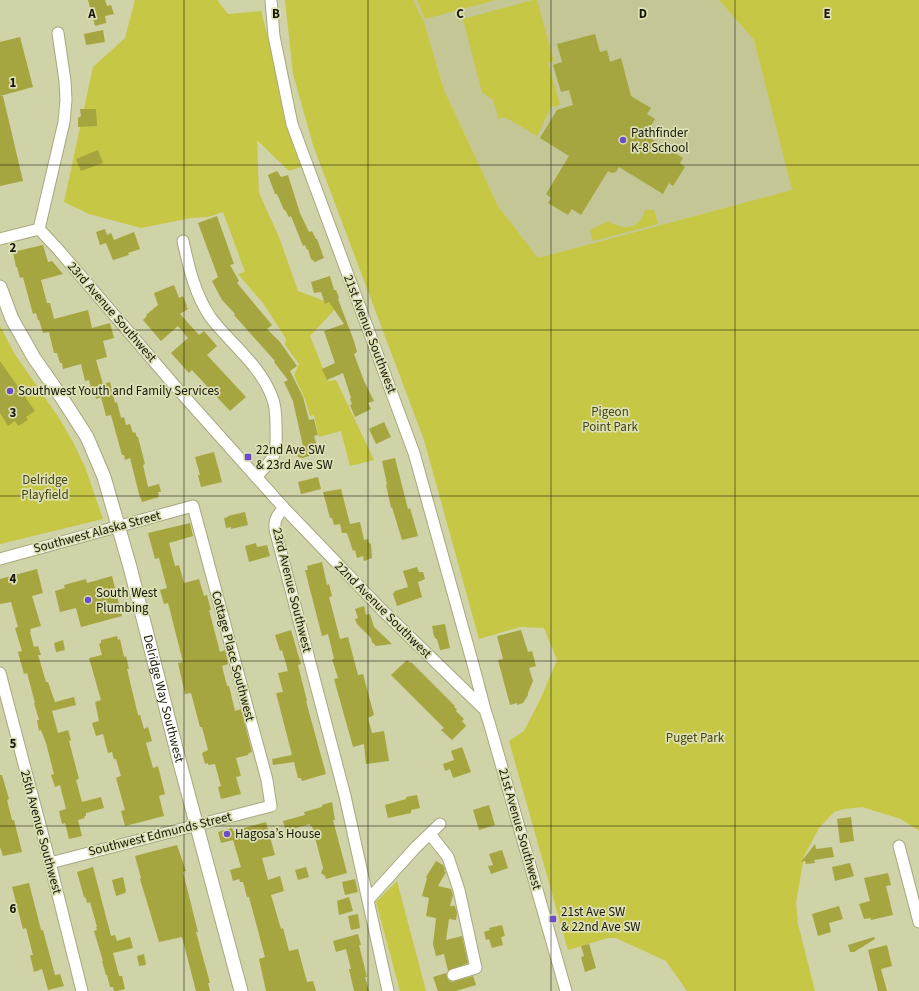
<svg xmlns="http://www.w3.org/2000/svg" width="919" height="991" font-family="'Source Sans 3',sans-serif">
  <style>
    .built { fill: #c4c695 }
    .green { fill: #c6c745 }
    .building { fill: #a5a63f }
    .lines { fill: none; stroke-linecap: round; stroke-linejoin: round }
    .minor-casing { stroke: #a7a87f; stroke-width: 13 }
    .major-casing { stroke: #a7a87f; stroke-width: 15 }
    .minor { stroke: #fff; stroke-width: 11 }
    .major { stroke: #fff; stroke-width: 13 }
    .grid { fill: none; stroke: #171707; stroke-width: 1; stroke-opacity: 0.55 }
    .poi-dot { fill: #6b4dc7; stroke: #dddfb4; stroke-width: 1.5 }
    .labels { text-anchor: middle; dominant-baseline: central; stroke-width: 3.5; stroke-linejoin: round; paint-order: stroke }
    .poi-label { font-size: 13px; fill: #171707; stroke: #dddfb4; text-anchor: start }
    .street-label { font-size: 13px; fill: #171707; stroke: #dddfb4 }
    .park-label { font-size: 13px; fill: #44440b; stroke: #dddfb4 }
    .grid-label { font-size: 13px; text-anchor: middle; font-weight: bold; fill: #171707; stroke: #dddfb4; stroke-width: 3.5; stroke-linejoin: round; paint-order: stroke }
  </style>
  <rect width="100%" height="100%" fill="#d0d2a7"/>
  <path class="built" d="M413,0h306l35,40 38,150 -254,68 -40,-52 -54,-116 -20,-68z"/>
  <path class="green" d="M135,0h82l11,14 33,-3 10,38 13,69 17,49 -12,4 -32,-31 2,53 20,44 19,54 40,15 -28,30 18,45 8,-1 38,80 -24,6 -9,-35 -22,6 -5,-22 -4,1 -5,-17 -11,-24 5,-11 -14,-19 1,-6 -23,-36 -25,-29 7,-2 -22,-60 -15,5 -17,1 -50,10 -52,-14 -25,-12 29,-135 32,-29z
    M285,0h128l11,22 20,68 54,116 40,52 254,-68 -38,-150 -35,-40h200v831l-18,-12 -39,-12 -18,2 -10,3 -15,16 -15,28 -8,47 2,21 17,67h-128l-21,-30 -50,-23h-8l-40,12 -59,-209 15,-10 16,-31 17,-40 -13,-32 -24,-1 -41,12 -55,-199 -111,-295 -20,-71z
    M417,0h79l-71,19z
    M533,0h4l17,61 -6,2 12,42 -9,2 -14,29 -32,-19 -6,2 -6,-19 -11,-8 -19,-73z
    M645,210h9l4,14 -65,17 -3,-11 18,-9c15,10 32,9 37,-11z
    M0,326l14,27 45,65 14,24 12,25 18,52 -103,25z
    M397,881l29,110h-26l-24,-89z"/>
  <path class="building" d="M88,0h17l2,6 4,-1 3,9 -9,2 1,7 -11,3z
    M103,30l2,12 -19,3 -2,-11z
    M595,34l5,18 7,-2 3,12 11,-4 10,38 20,12 -4,6 8,5 -10,16 38,23 -3,5 5,4 -12,19 -4,-3 -6,11 -44,-27 -3,5 -4,1 -4,-2 -27,44 -9,-6 -4,6 -20,-12 3,-5 -5,-4 23,-38 -29,-18 17,-28 16,-5 -4,-15 -8,2 -8,-27 9,-3 -5,-18z
    M20,37l13,50 -33,9v-54z
    M0,96h3l20,85 -23,5z
    M80,109h16l1,17 -19,1v-9l3,-2z
    M98,150l5,13 -22,8 -5,-12z
    M277,171l4,6 7,-2 12,38 9,19 3,-1 4,8h1l7,19 -9,4 -4,-3 -3,-10 -1,1 -2,-5 -2,1 -12,-30 -2,1 -4,-7h-1l-7,-16h-2l-7,-19z
    M217,216l17,48 -4,1 9,16 -2,2 35,42 -5,4 13,13 17,24 -7,5 13,26 6,23 5,-1 4,16 -4,1 5,17 -17,5 -4,-1 -2,-6 3,-1 -1,-2 5,-2 -10,-45 -9,-19 4,-2 -14,-18 1,-1 -41,-46 1,-1 -13,-14 -10,-19 6,-4 -20,-54z
    M105,229l2,6 4,-2 3,7 20,-8 6,17 -12,4 1,2 -16,5 -7,-17 -6,2 -4,-13z
    M43,245l5,17 4,-1 11,13 -22,6 6,23h3l4,16 34,-9 4,18 18,-5 4,15 -11,3 4,16 -11,3 7,24 7,-2 5,21 2,-1 4,16 3,-1 2,8 4,-1 3,9 2,-1 2,5h1l7,27 -2,1 5,22 11,-3 2,8h-3l1,5 -17,5 -3,-8 -9,-36 -5,2 -1,-5h-2l-11,-40 -5,1 -5,-19 -5,2 -1,-4h-2l-4,-15 -4,1 -4,-17 -18,5 -1,-6h-2l-3,-10h-3l-5,-21 -6,1 -4,-13h-1l-2,-7 -3,1 -9,-33 -1,-4 -3,1 -3,-11h-1l-3,-15z
    M330,276l4,14h2l3,8 -1,1 16,42 3,11 -3,2 10,27 10,20 -6,2 3,6 -16,8 -5,-12 2,-1 -2,-5 1,-1 -8,-25 -16,7 -5,-11 13,-6 -11,-32 20,-7 -15,-22 -4,2 -4,-12 -7,1 -3,-11z
    M174,285l5,13 4,-2 4,10h-1l2,3 -8,5 19,21 5,-4 13,15 -10,9 39,42 -16,14 -38,-41 -3,3 -18,-20 17,-15 -10,-12 -17,15 -18,-21 4,-4 -1,-1 12,-10 -4,-12z
    M0,361l35,50 -9,6 2,3 -10,6 -3,-5 -7,5 -8,-13z
    M384,422l7,15 -15,7 -7,-15z
    M214,452l8,30 -21,5 -3,-12h2l-5,-18z
    M395,458l13,51 2,-1 8,28 -16,4 -10,-33 -1,1 -5,-23 1,-1 -5,-23z
    M318,477l3,12 -20,5 -3,-12z
    M341,489l9,35 10,-2 4,18 4,-1 1,4 2,1 1,14 -8,3 -1,-5 -6,2 -2,-8 -2,1 -6,-18h-5l-2,-9 -6,1 -2,-7h-2l-7,-26z
    M245,512l3,13 -17,4v-2l-5,1 -2,-10 4,-1v-1z
    M190,523l3,13 -24,7 6,23 4,-1 5,18 15,-4 5,17 3,-1 4,15h-2l11,42 5,-2 3,14 -6,2 5,20h2l6,25 6,-2 11,43 -3,1 -1,2 -12,3 5,18 -5,1 5,17 -20,5 -3,-12 3,-1 -6,-22 -7,1v-2l-3,1 -3,-11 6,-3 -6,-23h-2l-9,-34 -6,1 -7,-31 5,-1 -15,-59 -4,1 -4,-14 7,-2 -8,-30 -4,1 -7,-26z
    M256,543l1,4 10,-2 3,11 -21,6 -4,-16z
    M322,562l5,23 2,-1 3,12 -3,1 11,42 8,-2 10,38 5,-1 11,41 -6,3 4,15 12,-2 5,30 -23,3 -2,-20 -11,3 -19,-68 4,-1 -6,-19h2l-6,-25 -6,2 -17,-66h3l-1,-4z
    M417,567l2,5h4l2,7 -7,3 4,15 -25,9 -4,-12 2,-3 13,-4 -5,-16z
    M37,569l6,24 -11,3 9,30 -11,3 1,2 -1,1 4,15 4,-1 3,9h-3l8,27h2l7,20 19,-5 2,8 -24,6 6,22 10,-3 3,10 -2,1 10,38 -3,1 6,22 19,-5 3,11 -18,5v3h-2l1,2 -7,2 4,16 -13,3 -4,-16 -3,1 -3,-13 7,-2 -6,-24 -5,2 -4,-12 3,-1 -8,-31 -5,-13 -2,1 -2,-11h2l-5,-17h1l-8,-30 -3,1 -6,-22 4,-1 -7,-23 3,-1 -7,-25 -11,2v-25z
    M112,576l10,40 -41,11 -5,-19 -16,4 -5,-21 10,-3 -1,-3 22,-6 1,4z
    M364,606l2,9 4,-1 4,13 18,17 -16,2 -4,-4 -1,-4 -14,-14 -2,-5 3,-1 -3,-9z
    M445,624l5,24 -10,2 -3,-11h-1l-2,-3 -2,-10z
    M291,630l10,34 -3,1 9,36h-1l20,73 -24,7 -1,-3h-3l-4,-16 -21,3 -1,-6 20,-4 -16,-62 7,-1 -5,-19 10,-2 -6,-21 -2,1 -5,-16z
    M521,630l7,22 4,-1 4,15 -7,2 4,13 -5,12v2l-5,8 -6,2v-2l-7,2 -12,-45 5,-1 -6,-23z
    M117,636l1,4 2,-1 4,18 2,-1 3,13h-2l11,46h2l4,14 4,-2 4,14 -6,2 7,25 5,-2 7,28 -6,2 5,20 -39,10 -4,-15 4,-1 -9,-32 5,-2 -5,-17h-2l-2,-7 -4,1 -5,-19 -7,2 -4,-13 7,-2 -4,-19 6,-2 -12,-42 13,-3 -3,-11 2,-1v-3z
    M63,640l2,10 -9,2 -2,-9z
    M407,660l3,3 1,-1 44,44 -1,1 3,2 -1,2 8,8 -2,2 4,5 -14,14 -11,-10 3,-2 -53,-53z
    M462,747l9,25 -18,6 -3,-9 -5,2 -2,-7 11,-4 -3,-9z
    M0,775h2l7,24 -2,1 5,20h2l8,32 -19,4 -3,-9z
    M417,795l3,13 -9,2v3l-23,5 -3,-13 21,-6v-2z
    M332,802l3,18h-2l14,53 -21,6 -1,-3 -4,-3 2,-5 -11,-42h-2v-2l-24,7 -3,-10 22,-6 -1,-3 18,-5v-2z
    M489,805l6,20 -16,5 -6,-20z
    M851,817l3,24 -14,2 -3,-24z
    M266,822l9,33 -13,3 6,22 12,-4 4,15 -13,4 10,34 2,-1 6,23 9,-2 9,33 6,-1 3,10h-50l-7,-32 6,-2 -16,-60h-2l-4,-15h-3l-1,-3 -6,2 -3,-11 11,-3 -8,-27 -12,3 -3,-11 14,-4 1,3z
    M815,844l1,5 16,-2 2,10 -20,3 1,3 -9,1 -1,-3 -4,1z
    M177,845l9,26 -3,1 15,60h-2l14,51h-2l2,8h-14l-14,-54 -23,5 -19,-63 1,-1 -6,-22z
    M502,850l6,18 -17,6 -3,-8 5,-1 -4,-11z
    M436,861l7,4 2,4 -1,2 2,1 -8,14 13,3 2,6 -3,11h5l2,7 -1,7 -7,-1 -3,21 16,-4 6,27 -20,8 -4,-17 -8,2 -3,-12 3,-26 -10,-2 3,-18 -7,-2 5,-18 -1,-1z
    M850,863l4,13 -19,5 -3,-14z
    M93,867l18,69 4,-1 2,6 13,-4 3,11 -20,5 6,23h3l3,13 -8,2h-3l-1,-4h-3l-3,-12h-1l-4,-14h1l-9,-30 3,-1 -1,-3h1l-7,-25 -3,1 -1,-5 -2,-1 -7,-25z
    M306,867l3,10 -11,3 -3,-10z
    M888,873l3,12 -5,1 7,29 -22,5 -1,-2 -6,1 -5,-15 11,-3 -6,-23z
    M123,877l3,14 -1,2 -9,3 -4,-16z
    M355,879l3,13 -13,3 -3,-13z
    M29,883l12,47h2l12,45 5,-1 4,12 -16,4 -6,-21 -8,3 -4,-17h3l-7,-27 -3,1 -11,-42z
    M349,897l4,14 -14,4 -2,-14z
    M839,906l4,13 -14,4 2,9 -13,4 -6,-22z
    M358,914l2,14 -9,2 -3,-14z
    M502,925l3,11 -4,1 2,8 -11,3 -3,-9 -3,1 -2,-8 6,-2 -1,-2z
    M358,934l3,11h-2l8,32h-2l4,14h-15l-5,-22h2l-5,-20 -10,3 -3,-11z
    M874,937l1,2 -21,13h-4l-2,-7z
    M589,944l7,24 -11,4 -4,-15 3,-1 -3,-10z
    M887,945l5,21 -11,3 6,22h-9l-10,-41z
    M144,954l2,11 -7,1 -2,-10z
    M446,973l2,7 4,2 21,-6 3,9 -20,6h-18l-5,-14z"/>
  <g class="lines">
    <g class="minor-casing">
      <path id="minor" d="M271,0l3,36 18,88 122,329 60,215 11,42 4,12 77,269
        M39,229l17,18 119,139 109,122 98,102 101,98
        M39,229l25,-107 2,-22 -1,-19 -7,-48
        M0,239l39,-10
        M183,241c6,27 12,54 28,77 20,26 49,47 61,79 4,9 4,20 4,29 1,30 0,30 -20,51
        M284,508c-8,8 -11,14 -8,25l69,263 43,195
        M0,559l193,-53 74,274 4,26 -221,57
        M0,673l50,190 32,128
        M430,834l18,23 11,33 17,78 -23,7
        M899,846l20,76
        M368,900l48,-53 24,-23"/>
    </g>
    <g class="major-casing">
      <g id="major">
        <path id="s1" d="M0,287l12,32 22,39 26,37 27,42 17,40 26,90 47,185 64,239"/>
      </g>
    </g>
    <use href="#minor" class="minor"/>
    <use href="#major" class="major"/>
  </g>
  <path class="grid" d="M184,0v991M368,0v991M551,0v991M735,0v991M0,165h919M0,330h919M0,496h919M0,661h919M0,826h919"/>
  <g class="poi-dot">
    <circle cx="623" cy="140" r="4"/>
    <circle cx="10" cy="391" r="4"/>
    <rect x="244" y="453" width="8" height="8" rx="2"/>
    <circle cx="88" cy="600" r="4"/>
    <circle cx="227" cy="834" r="4"/>
    <rect x="549" y="915" width="8" height="8" rx="2"/>
  </g>
  <g class="labels">
    <g class="poi-label">
      <text x="631" y="133">Pathfinder<tspan x="631" dy="15">K-8 School</tspan></text>
      <text x="18" y="391">Southwest Youth and Family Services</text>
      <text x="256" y="450">22nd Ave SW<tspan x="256" dy="15">&amp; 23rd Ave SW</tspan></text>
      <text x="96" y="593">South West<tspan x="96" dy="15">Plumbing</tspan></text>
      <text x="235" y="834">Hagosa’s House</text>
      <text x="561" y="912">21st Ave SW<tspan x="561" dy="15">&amp; 22nd Ave SW</tspan></text>
    </g>
    <g class="street-label">
      <text transform="translate(112 312) rotate(49)">23rd Avenue Southwest</text>
      <text transform="translate(370 334) rotate(69)">21st Avenue Southwest</text>
      <text transform="translate(97 532) rotate(-15)">Southwest Alaska Street</text>
      <text transform="translate(292 590) rotate(76)">23rd Avenue Southwest</text>
      <text transform="translate(383 610) rotate(45)">22nd Avenue Southwest</text>
      <text transform="translate(233 656) rotate(75)">Cottage Place Southwest</text>
      <text stroke="none"><textPath href="#s1" startOffset="447">Delridge Way Southwest</textPath></text>
      <text transform="translate(520 829) rotate(74)">21st Avenue Southwest</text>
      <text transform="translate(41 832) rotate(75)">25th Avenue Southwest</text>
      <text transform="translate(160 834) rotate(-14)">Southwest Edmunds Street</text>
    </g>
    <g class="park-label">
      <text x="610" y="412">Pigeon<tspan x="610" dy="15">Point Park</tspan></text>
      <text x="45" y="480">Delridge<tspan x="45" dy="15">Playfield</tspan></text>
      <text x="695" y="738">Puget Park</text>
    </g>
  </g>
  <g class="grid-label">
    <text x="92" y="18">A</text>
    <text x="276" y="18">B</text>
    <text x="460" y="18">C</text>
    <text x="643" y="18">D</text>
    <text x="827" y="18">E</text>
    <text x="13" y="87">1</text>
    <text x="13" y="252">2</text>
    <text x="13" y="417">3</text>
    <text x="13" y="583">4</text>
    <text x="13" y="748">5</text>
    <text x="13" y="913">6</text>
  </g>
</svg>
